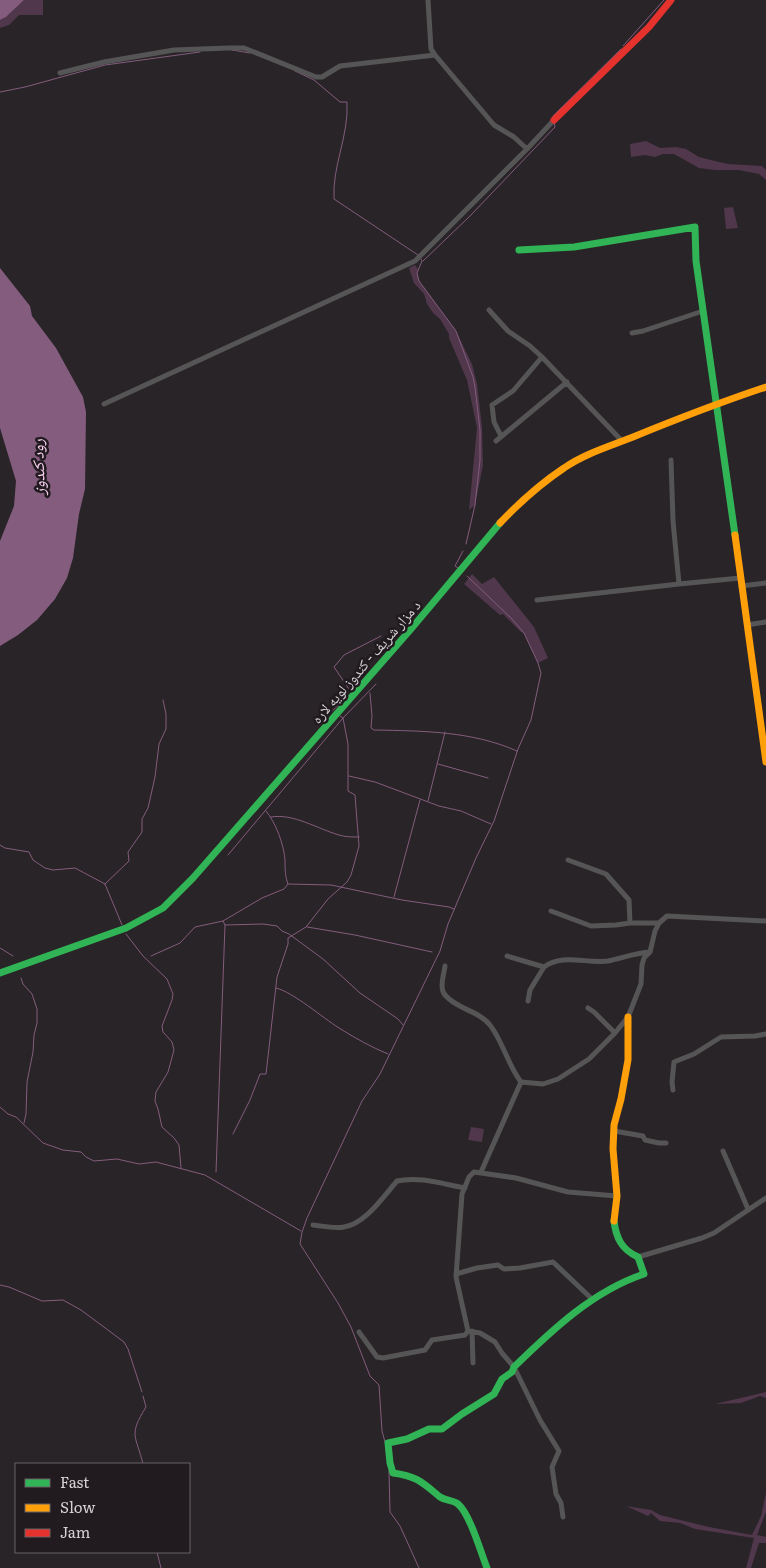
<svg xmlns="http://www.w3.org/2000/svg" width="766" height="1568" font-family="Literata,'Noto Naskh Arabic',serif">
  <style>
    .green { fill: #50374b }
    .water { fill: #845c7d }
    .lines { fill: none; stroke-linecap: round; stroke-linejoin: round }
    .stream { stroke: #845c7d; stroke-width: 1 }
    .street { stroke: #565555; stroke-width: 5 }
    .fast { stroke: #30b455; stroke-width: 7 }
    .slow { stroke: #ff9f0a; stroke-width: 7 }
    .jam { stroke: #e5322d; stroke-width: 7 }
    .labels { text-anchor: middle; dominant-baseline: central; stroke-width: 5; stroke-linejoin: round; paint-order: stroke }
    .street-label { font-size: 15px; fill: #d5d1d4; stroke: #211a1f }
    .water-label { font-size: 16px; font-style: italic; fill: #fcd2f4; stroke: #211a1f }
  </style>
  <rect width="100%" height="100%" fill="#292428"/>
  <path class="green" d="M24,0h19v15h-24l-10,10 -9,3v-8l6,-3z
    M646,141l14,7 16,-1 10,2 13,8 16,4 13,3 34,2 4,4v10l-7,-6 -20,-4h-24l-16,-2 -25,-14h-11l-8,3 -10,-2 -14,2 -1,-13z
    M733,207l5,21 -12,1 -2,-21z
    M415,265l3,4 -1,4 2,8 37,50 16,33 5,20 5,43 1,38 -8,40 -6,5 8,-82 -10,-48 -18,-42v-4l-9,-15 -7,-6 -6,-9 -3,-10 -10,-11 -5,-15z
    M472,574l10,10 12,-7 40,50 14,31 -10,5 -14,-30 -3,-1 -18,-18 -3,1 -36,-31z
    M471,1127l13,2 -2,13 -14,-2z
    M766,1392v6l-6,-2 -19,7 -26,1z
    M766,1493v19l-9,23 9,2v6h-7l-8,25h-5l8,-30 -59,-9 -15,-6 -20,-2 -9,-8 -3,3 -22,-10 25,4 9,5 49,12 43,8 9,-19z"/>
  <path class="water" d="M0,0h24l-18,17 -6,3z
    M0,268l30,38 2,10 24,32 27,49 3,15 -1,77 -6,25 -6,44 -6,20 -12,21 -18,21 -19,15 -18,11v-105l14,-35 2,-25 -16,-53z"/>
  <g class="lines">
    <path class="stream" d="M623,46l41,-46
      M232,50l18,3
      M295,71l19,9 26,22h7c2,34 -15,64 -13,97l84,56
      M0,92l25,-5 80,-22 95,-13
      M553,116l68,-67
      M421,259l1,2 -5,12 2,8 37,50 17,46 2,10 5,43v30l-5,45 -9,39
      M423,261l47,-45 85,-89 -1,-5
      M458,568l-3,-2 8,-15
      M351,692l-17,-25 10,-12 37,-19
      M370,693l2,23 -1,12 3,2c49,1 98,1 143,21
      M325,718l23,-22
      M438,764l50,14
      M349,776l26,6 64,24 22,5 30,13
      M428,801l17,-69
      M271,817c22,-4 47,12 68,18 6,2 13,2 20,2
      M0,845l5,3 24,4 4,8 12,8 8,2 22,-2 30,16 17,41
      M228,855l115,-137 33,-34
      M105,884l24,-23 -1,-9 14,-20v-13l6,-11 7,-31 4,-33 7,-15v-15l-3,-14
      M288,884l43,1 71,15 47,7 5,2
      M394,897l26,-97
      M223,921l2,4 38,-1 14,2 5,5 7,3 34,25 37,34 38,26 5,6
      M307,927l48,8 77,17
      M126,934l17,22 24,23 6,15 -1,6 -10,26 1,6 9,10 2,8 -6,22 -12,20 -1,9 3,8 4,18 12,11 5,7 2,23
      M0,948l13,8
      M151,956l29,-13 15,-16 28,-6 39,-23 22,-9 4,-5c-3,-8 -3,-15 -3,-24 -1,-15 -9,-37 -19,-49
      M21,978l2,6 9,10 5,15v14l-3,12 -1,17 -6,30 -1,32 -2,9
      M276,988c17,4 47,30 63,40 16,10 32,19 49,26
      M0,1107l8,7 8,3 27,26 20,7 18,2 5,5 8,4 23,-2 22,5 17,-2 49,13 96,56
      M233,1134l17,-34 10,-26h6l11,-97 11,-33v-6l18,-11 22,-28 19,-17 4,-7 8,-29 -4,-51 -7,-4v-47l-5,-26 -3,-2
      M216,1172l9,-247
      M0,1285l9,2 33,14 21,-1 18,10 43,32 4,7 14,43
      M385,1442l-3,-11 -3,-46 -9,-9 -19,-49 -13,-24 -38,-59 2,-12 5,-14 55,-117 18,-27 60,-123 8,-27 28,-66 18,-37 24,-72 13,-29 10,-47 -3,-10 -14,-30 -12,-14 -45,-43
      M143,1464c-7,-29 -15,-28 3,-57l-3,-11
      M389,1471l1,41 10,14 19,42
      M157,1552l4,16"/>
    <path class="street" d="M428,0l3,49 4,6 59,70 20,12 13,12
      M60,73l44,-11 70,-12 55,-2h15l72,29h6l18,-11 95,-11
      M489,310l19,21 22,15 12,11 80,84
      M632,333l11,-2 60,-20
      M104,404l311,-143 112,-112 27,-29
      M501,436l-7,-14 -2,-17 21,-14 29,-34
      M496,441l71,-59
      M671,460l2,61 6,63
      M741,586l25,-3
      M537,600l142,-16 61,-6
      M747,625l19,-3
      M568,860l38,14 23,26 1,23
      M551,911l40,15 25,-1 14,-2h29
      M507,956l37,11c18,-14 43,-3 64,-6 14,-3 27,-8 42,-9
      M445,966c-1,8 -6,22 0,29 13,15 33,15 45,30 13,17 18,40 31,57l22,2 15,-5 31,-20 26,-26 13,-16 13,-33 1,-19 2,-7 6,-6 5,-21 4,-8 8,-7 99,5
      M528,1001l2,-11 14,-23
      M588,1008l6,4 21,21
      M673,1090l-1,-8 2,-20 20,-8 27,-17 34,-1 11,-2
      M614,1131l29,5 2,4 14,3h7
      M723,1151l25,58
      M481,1172l40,-90
      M313,1225c10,1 21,4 31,2 21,-3 39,-30 53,-46 22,-5 46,3 68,7
      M638,1257l64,-19 12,-5 52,-35
      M456,1274l21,-6 21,-3 6,4 16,-1 33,-6 40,38
      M472,1331l1,32
      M359,1332l18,25 6,1 42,-8 7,-10 33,-5 3,-4
      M563,1517l-2,-14 -5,-9 -4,-27 7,-16 -19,-31 -26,-53 -12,-14 -7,-11 -15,-9 -12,-2 -12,-54 6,-83 7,-17 5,-5 42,6 52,14 49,4"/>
    <path class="fast" d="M519,250l55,-3 121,-20 1,34 39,274
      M0,973l126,-45 37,-20 30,-30 218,-249 89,-106
      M487,1568c-6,-15 -17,-54 -29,-64 -5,-4 -12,-3 -18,-7 -17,-14 -23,-21 -47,-24l-3,-10 -2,-20 19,-4 22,-10h13l20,-15 32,-20 8,-15 10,-7 2,-5c38,-37 79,-76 130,-93l-6,-17c-16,-7 -22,-19 -24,-36"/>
    <path class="slow" d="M500,523c19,-20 40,-39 64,-55 20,-14 46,-22 69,-31 44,-18 88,-35 133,-50
      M735,535l31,227
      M614,1221l3,-25 -4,-47 1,-24 7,-26 7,-39v-43"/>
    <path class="jam" d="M554,120l95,-93 22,-27"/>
  </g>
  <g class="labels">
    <g class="street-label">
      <text transform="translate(365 661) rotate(-49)">د مزار شریف - کندوز لویه لاره</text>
    </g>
    <g class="water-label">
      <text transform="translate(37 467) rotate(-92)">رود کندوز</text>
    </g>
  </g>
  <rect x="15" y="1463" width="175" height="90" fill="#211a1f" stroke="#696367"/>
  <rect x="25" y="1479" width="25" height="8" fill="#30b455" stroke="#696367"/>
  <text x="60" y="1488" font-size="15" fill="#d5d1d4">Fast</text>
  <rect x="25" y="1504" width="25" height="8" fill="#ff9f0a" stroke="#696367"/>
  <text x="60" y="1513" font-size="15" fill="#d5d1d4">Slow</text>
  <rect x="25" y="1529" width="25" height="8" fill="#e5322d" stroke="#696367"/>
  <text x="60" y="1538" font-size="15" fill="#d5d1d4">Jam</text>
</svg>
